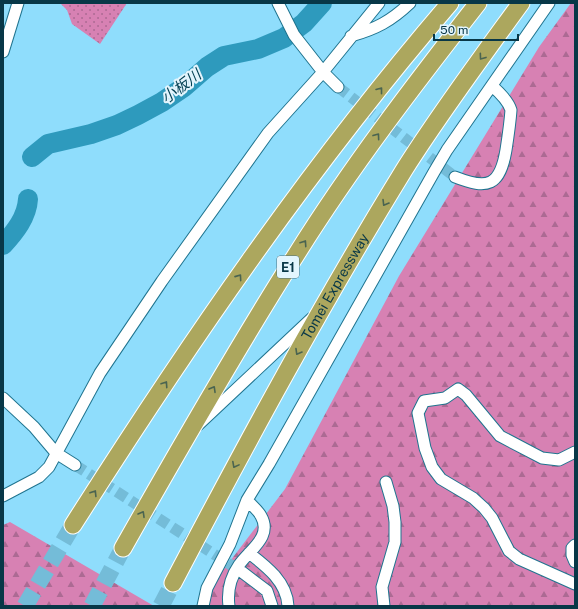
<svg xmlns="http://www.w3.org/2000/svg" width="578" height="609" font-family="'Public Sans','Noto Sans JP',sans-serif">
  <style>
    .forest { fill: url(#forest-firs) }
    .park { fill: url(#park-dots) }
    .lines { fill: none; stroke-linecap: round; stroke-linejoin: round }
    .river { stroke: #2e9abd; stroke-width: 20 }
    .minor-tunnel { stroke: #74bcd8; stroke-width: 11; stroke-dasharray: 11 5.5; stroke-linecap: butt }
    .highway-tunnel { stroke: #74bcd8; stroke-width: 17; stroke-dasharray: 17 8; stroke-linecap: butt }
    .minor-casing { stroke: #20748f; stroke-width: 13 }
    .highway-casing { stroke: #fff; stroke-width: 19 }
    .minor { stroke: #fff; stroke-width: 11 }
    .highway { stroke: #aca75e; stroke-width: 17 }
    .oneway { stroke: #4a6450 }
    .labels { text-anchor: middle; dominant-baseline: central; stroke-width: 4; stroke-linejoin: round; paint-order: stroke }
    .shield { fill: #e3f5fd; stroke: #4a707e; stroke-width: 1 }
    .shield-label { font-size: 13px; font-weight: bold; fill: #083747 }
    .street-label { font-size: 14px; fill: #083747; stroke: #e3f5fd }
    .water-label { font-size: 15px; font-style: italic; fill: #003e51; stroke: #e3f5fd }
  </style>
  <defs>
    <pattern id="forest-firs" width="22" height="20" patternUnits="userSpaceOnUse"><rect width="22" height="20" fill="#d781b3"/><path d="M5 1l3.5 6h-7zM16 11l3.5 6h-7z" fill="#ac6a93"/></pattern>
    <pattern id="park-dots" width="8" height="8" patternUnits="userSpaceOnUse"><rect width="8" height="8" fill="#d781b3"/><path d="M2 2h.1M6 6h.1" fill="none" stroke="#ac6a93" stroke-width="1.8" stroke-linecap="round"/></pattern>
  </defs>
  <rect width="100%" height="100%" fill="#8fddfc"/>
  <path class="forest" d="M571,3h4v603h-379l89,-117 114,-213 140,-229z
    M10,522l144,84h-151v-81z"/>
  <path class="park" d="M60,3h67l-27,41 -28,-20 -5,-14z"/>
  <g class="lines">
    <path class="river" d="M32,157l16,-13 43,-10 26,-9 21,-10 24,-13 22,-15 23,-20 17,-11 34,-7 26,-11 20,-15 18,-20
      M3,245c12,-13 24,-28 25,-46"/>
    <path class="minor-tunnel" d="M338,87l117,90
      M75,465l167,107"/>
    <path class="highway-tunnel" d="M25,606l48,-81
      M92,606l31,-58
      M161,606l12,-23"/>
    <g class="minor-casing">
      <path id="minor" d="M351,36c25,-7 40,-15 59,-33
        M3,52l15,-49
        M338,87l-15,-15 56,-69
        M455,177c33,13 45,9 51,-27 2,-13 4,-26 5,-40 -3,-10 -12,-18 -19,-24
        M3,398l31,29 22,26 19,12
        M198,425l114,-107
        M575,452l-16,8 -17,-2 -42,-22 -34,-41 -8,-6 -13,9 -21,3 -6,12 7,35 7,19 9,12 32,19 11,10 8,10 17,33 10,8 56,25
        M3,496l36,-19 10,-10 51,-94 62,-92 106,-148 55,-61 -29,-37 -16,-32
        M575,545l-3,3v7l3,7
        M249,553c17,13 38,29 39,53
        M242,572l25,19 5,15
        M203,606l4,-18 23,-44 17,-44 22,-36 165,-292 13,-22 102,-147
        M229,606c-2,-15 1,-28 10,-41 10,-15 34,-28 22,-49 -3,-6 -10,-11 -14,-16
        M384,606l-2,-19 13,-45v-20l-2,-16 -7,-24"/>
    </g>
    <g class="highway-casing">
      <g id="highway">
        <path d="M73,525c115,-181 237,-359 377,-522"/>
        <path d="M123,548c56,-99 112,-197 173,-293 55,-88 118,-170 182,-252"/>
        <path id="s1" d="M173,583c73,-139 148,-278 231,-413 36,-57 77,-112 117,-167"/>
      </g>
    </g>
    <use href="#minor" class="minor"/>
    <use href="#highway" class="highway"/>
  </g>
  <defs><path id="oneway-chevron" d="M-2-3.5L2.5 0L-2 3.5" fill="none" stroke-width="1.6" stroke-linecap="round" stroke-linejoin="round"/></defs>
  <g class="oneway">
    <use href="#oneway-chevron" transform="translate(482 57) rotate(126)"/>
    <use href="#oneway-chevron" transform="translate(380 90) rotate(-52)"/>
    <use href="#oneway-chevron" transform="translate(377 136) rotate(-54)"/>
    <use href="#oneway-chevron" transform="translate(385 203) rotate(121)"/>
    <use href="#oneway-chevron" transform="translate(304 243) rotate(-56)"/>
    <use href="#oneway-chevron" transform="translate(239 277) rotate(-55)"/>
    <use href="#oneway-chevron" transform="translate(298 352) rotate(120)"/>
    <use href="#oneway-chevron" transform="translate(165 384) rotate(-56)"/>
    <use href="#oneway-chevron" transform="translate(213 389) rotate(-60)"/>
    <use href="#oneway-chevron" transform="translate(235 465) rotate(118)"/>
    <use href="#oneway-chevron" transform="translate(94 493) rotate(-58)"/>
    <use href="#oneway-chevron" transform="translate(142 514) rotate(-60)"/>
  </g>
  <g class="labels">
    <rect class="shield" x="277" y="256" width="22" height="22" rx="3"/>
    <g class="shield-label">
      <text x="288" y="267">E1</text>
    </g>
    <g class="street-label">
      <text stroke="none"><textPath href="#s1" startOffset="338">Tomei Expressway</textPath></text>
    </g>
    <g class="water-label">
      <text transform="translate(181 86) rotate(-37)">小板川</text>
    </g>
  </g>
  <rect width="578" height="609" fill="none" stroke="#083747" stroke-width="8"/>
  <path d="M434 34v6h84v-6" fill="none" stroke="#083747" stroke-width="2"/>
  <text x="440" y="34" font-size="12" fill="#083747" stroke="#e3f5fd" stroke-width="3" paint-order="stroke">50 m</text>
</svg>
